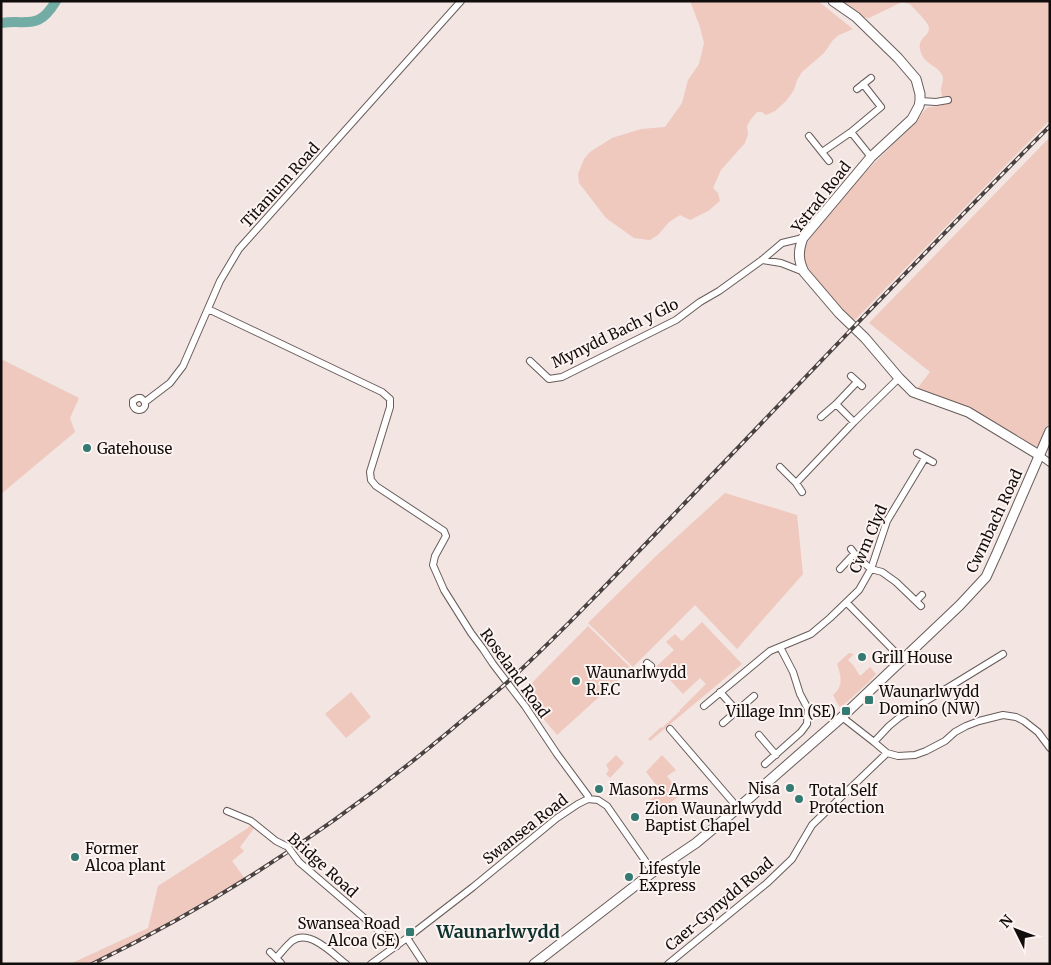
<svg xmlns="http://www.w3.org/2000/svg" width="1051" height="965" font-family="Merriweather,serif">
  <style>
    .green { fill: #efc8be }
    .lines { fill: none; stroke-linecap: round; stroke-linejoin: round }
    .river { stroke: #73aca4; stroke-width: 10 }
    .minor-casing { stroke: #675c5a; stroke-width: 8 }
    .tertiary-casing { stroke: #675c5a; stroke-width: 11 }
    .secondary-casing { stroke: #675c5a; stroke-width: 11 }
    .minor { stroke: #fff; stroke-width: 6 }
    .tertiary { stroke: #fff; stroke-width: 9 }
    .secondary { stroke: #fff; stroke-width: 9 }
    .rail-casing { stroke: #494241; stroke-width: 4 }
    .rail { stroke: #fdf3f1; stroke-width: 2; stroke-dasharray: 5.5; stroke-linecap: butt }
    .minor-bridge-casing { stroke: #675c5a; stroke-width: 8; stroke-linecap: butt }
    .minor-bridge { stroke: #fff; stroke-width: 6 }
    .poi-dot { fill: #337a72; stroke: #fdf3f1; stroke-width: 2 }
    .labels { text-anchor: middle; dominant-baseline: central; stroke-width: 4; stroke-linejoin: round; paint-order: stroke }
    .street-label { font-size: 15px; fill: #110d0c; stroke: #fdf3f1 }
    .poi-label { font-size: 15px; fill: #110d0c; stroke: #fdf3f1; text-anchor: start }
    .quarter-label { font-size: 18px; font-weight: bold; fill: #10322e; stroke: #fdf3f1 }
  </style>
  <rect width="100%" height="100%" fill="#f2e5e2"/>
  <path class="green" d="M690,1h128l35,28 -14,6 -6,5 -9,13 -22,19 -5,8 -3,10 -8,11 -11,10 -9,4 -4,-3h-5l-6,7 -4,7 1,8 -3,9 -24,27 -8,18 5,5 2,8 -12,10 -18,9 -10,-5 -11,7 -11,13 -8,5 -16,-2 -28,-20 -27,-35 -1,-9 6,-15 6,-7 22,-14 29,-9 24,-2 17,-24 6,-23 11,-16 5,-21 -4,-16z
    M841,1h209v119l-167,171 -27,28 -5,2c-12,-13 -45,-49 -47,-64 -3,-26 90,-113 111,-134 4,-5 7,-11 12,-15 5,-2 10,-1 15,-3l2,-3c-1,-4 -3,-8 -3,-12 0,-5 4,-10 1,-15 -4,-10 -19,-10 -22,-26 -3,-12 13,-14 8,-24 -3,-6 -13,-15 -18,-21l-3,-1 -5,-1 -33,16 -7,-1z
    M1050,137v283l-11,25 -6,3 -117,-58 14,-18 -61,-49z
    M1,359l78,39 -9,20 5,14 -74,62z
    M725,493l72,22 6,59 -66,75 -42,-44 -62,62 -45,-44 68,-67z
    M702,622l40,42 -92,77 -2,-2 13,-12 1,1 18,-17v-1l26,-26 -6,-6 -17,16 -26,-28 17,-16 -8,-8 9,-8 7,7z
    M588,626l43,42 -74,67 -35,-42z
    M849,653l5,1 -6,6 5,5 7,11 10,-9 6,7 -8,9 -28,25 -7,-13c11,-9 8,-19 4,-31z
    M351,692l20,25 -25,21 -21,-24z
    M616,755l8,8 -14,15 -4,-4 3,-4 -3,-5z
    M662,755l14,15 -9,6 14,19 -28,20 -8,-12 17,-11 -16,-20z
    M251,824l4,3 -15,20 4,4 -12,10 14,19 -73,42 -75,40 -5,2h-23l78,-36 10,-42 90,-58z"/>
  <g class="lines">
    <path class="river" d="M1,23c27,-4 37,8 55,-22"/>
    <g class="minor-casing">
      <path id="minor" d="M863,84l18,23 -30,25 20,25
        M857,89l14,-11
        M920,101l16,1 12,-2
        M809,136l20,25
        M822,152l29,-20
        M762,260l19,3 23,9
        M208,309l174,83 8,7v8l-20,65 1,8 5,6 68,45 2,5 -11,20 -2,9 11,25 27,43 12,16 10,15 32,42 32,48 31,42v3
        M530,361l19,18 13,-2 114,-57 24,-18 19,-11 43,-31 20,-17 21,-5
        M851,376l11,10
        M145,402l-4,-4h-3l-5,3v4c2,6 9,7 12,1v-4l25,-19 13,-17 37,-85 19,-32 222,-248
        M836,404l18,18
        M821,417l15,-13 21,-22
        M917,453l16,9
        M1039,455l11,8
        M780,467l16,16 6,9
        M796,483l58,-61 45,-44
        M851,549l7,9 13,11 11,3 14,10 25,24
        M840,569l14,-15
        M916,601l6,-6
        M847,603l56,57
        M647,663l4,3
        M720,692l17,19
        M704,706l66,-55 41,-17 19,-16 29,-28 12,-21 16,-48 38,-63
        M842,717l32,25 13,11 11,3 17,-1 11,-4 19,-10 10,-9 11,-6 13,-5 24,-6 13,2 8,4 14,11 12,16
        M723,723l31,-27
        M670,729l68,79
        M759,735l17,20
        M874,742l15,-16 11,-9 103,-63
        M765,764l36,-32 6,-8 1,-15 -8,-15 -7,-22 -13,-25
        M227,811l24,10 25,20 12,6
        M299,862l98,84
        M407,938l17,26
        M270,952l11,11
        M276,958c5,-5 10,-12 16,-17 17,-13 41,13 54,23
        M371,964l36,-26 66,-51 84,-69 21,-14 10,-5 10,1 9,6 46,66
        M668,964l99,-81 25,-24 20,-34 75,-72"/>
    </g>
    <g class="tertiary-casing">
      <path id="tertiary" d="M833,1l23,16 42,41 18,21 4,15v7l-1,5 -7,13 -41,38 -68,81c-5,13 -5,22 1,34l35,41 26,25 34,40 14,14 55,20 71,43"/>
    </g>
    <g class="secondary-casing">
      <path id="secondary" d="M534,964l119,-92 43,-29 42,-35 104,-91 118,-112 26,-28 11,-24 53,-122"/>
    </g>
    <use href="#minor" class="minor"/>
    <use href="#tertiary" class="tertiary"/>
    <use href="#secondary" class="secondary"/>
    <g class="rail-casing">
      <path id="rail" d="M92,964c130,-63 250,-143 360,-235 20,-17 40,-33 59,-50 77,-72 148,-150 221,-225 105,-110 210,-220 318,-328"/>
    </g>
    <use href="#rail" class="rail"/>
    <g class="minor-bridge-casing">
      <path id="minor-bridge" d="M288,847l11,15"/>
    </g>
    <use href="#minor-bridge" class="minor-bridge"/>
  </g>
  <g class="poi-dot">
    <circle cx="87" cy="448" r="5"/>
    <circle cx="862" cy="657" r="5"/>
    <circle cx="576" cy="681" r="5"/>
    <rect x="864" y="695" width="10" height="10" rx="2.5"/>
    <rect x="841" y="706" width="10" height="10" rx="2.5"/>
    <circle cx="790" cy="788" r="5"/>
    <circle cx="599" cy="789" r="5"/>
    <circle cx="799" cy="799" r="5"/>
    <circle cx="635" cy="817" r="5"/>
    <circle cx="75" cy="857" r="5"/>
    <circle cx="629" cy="877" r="5"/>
    <rect x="405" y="927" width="10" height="10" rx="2.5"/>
  </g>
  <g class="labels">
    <g class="street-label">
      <text transform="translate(280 185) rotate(-48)">Titanium Road</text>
      <text transform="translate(821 197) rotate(-52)">Ystrad Road</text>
      <text transform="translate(615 333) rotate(-26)">Mynydd Bach y Glo</text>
      <text transform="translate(994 521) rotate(-65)">Cwmbach Road</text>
      <text transform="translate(868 539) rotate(-67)">Cwm Clyd</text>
      <text transform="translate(515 673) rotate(54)">Roseland Road</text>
      <text transform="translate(525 829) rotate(-38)">Swansea Road</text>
      <text transform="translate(323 865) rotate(42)">Bridge Road</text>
      <text transform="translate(719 904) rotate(-40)">Caer-Gynydd Road</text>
    </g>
    <g class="poi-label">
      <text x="97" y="448">Gatehouse</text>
      <text x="872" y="657">Grill House</text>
      <text x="586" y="672">Waunarlwydd<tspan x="586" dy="17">R.F.C</tspan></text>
      <text x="879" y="691">Waunarlwydd<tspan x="879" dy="17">Domino (NW)</tspan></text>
      <text x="836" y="711" text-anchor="end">Village Inn (SE)</text>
      <text x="780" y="788" text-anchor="end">Nisa</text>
      <text x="609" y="789">Masons Arms</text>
      <text x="809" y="790">Total Self<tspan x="809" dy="17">Protection</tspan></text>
      <text x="645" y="808">Zion Waunarlwydd<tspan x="645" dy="17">Baptist Chapel</tspan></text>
      <text x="85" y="848">Former<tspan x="85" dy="17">Alcoa plant</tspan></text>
      <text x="639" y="868">Lifestyle<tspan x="639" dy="17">Express</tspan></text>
      <text x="400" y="923" text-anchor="end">Swansea Road<tspan x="400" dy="17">Alcoa (SE)</tspan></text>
    </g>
    <g class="quarter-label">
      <text x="498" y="931">Waunarlwydd</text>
    </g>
  </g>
  <rect width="1051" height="965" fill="none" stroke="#110d0c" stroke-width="5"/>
  <g transform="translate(1016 930) rotate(312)" stroke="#fdf3f1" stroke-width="4" paint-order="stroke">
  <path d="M0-4L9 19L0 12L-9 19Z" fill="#110d0c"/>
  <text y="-8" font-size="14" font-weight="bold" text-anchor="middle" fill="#110d0c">N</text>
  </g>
</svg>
